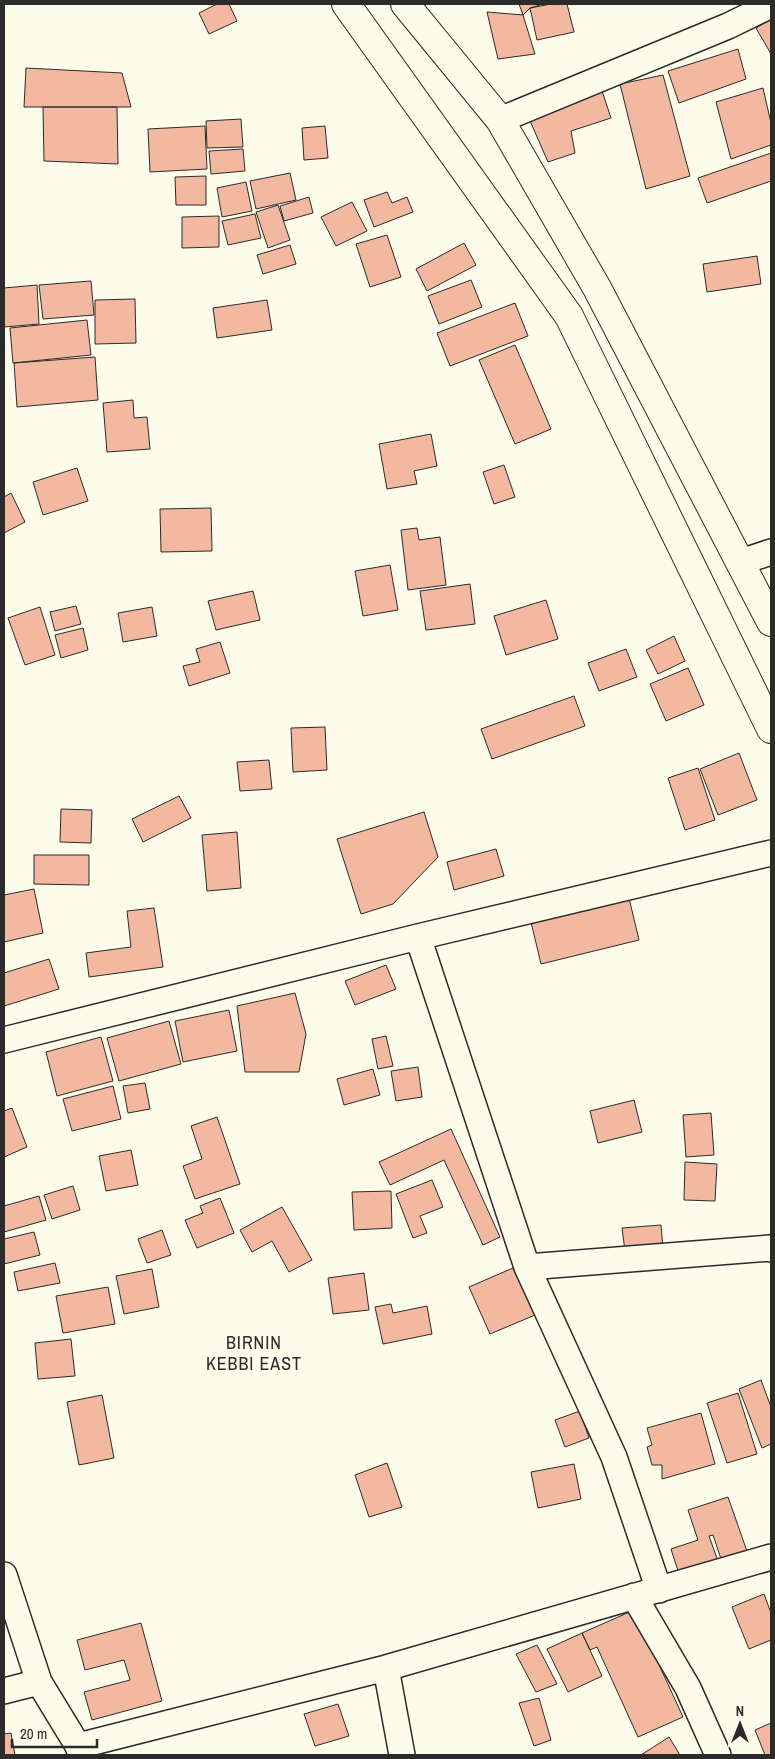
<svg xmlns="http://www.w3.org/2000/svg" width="775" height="1759" font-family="'Archivo Narrow',sans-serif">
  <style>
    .building { fill: #f2b8a0; stroke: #2b2b2b }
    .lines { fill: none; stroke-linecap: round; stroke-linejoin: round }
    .street-casing { stroke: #2b2b2b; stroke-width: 28 }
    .secondary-casing { stroke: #2b2b2b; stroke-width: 30 }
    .street { stroke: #fdfbea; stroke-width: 25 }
    .secondary { stroke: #fdfbea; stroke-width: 28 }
    .labels { text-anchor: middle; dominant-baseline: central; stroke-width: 4; stroke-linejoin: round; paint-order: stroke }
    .neighbourhood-label { font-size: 18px; letter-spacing: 1px; fill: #2b2b2b; stroke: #fdfbea }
  </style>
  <rect width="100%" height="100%" fill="#fdfbea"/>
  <path class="building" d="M217,4h12l8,17 -28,13 -10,-21z
    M519,4h24l-13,4 -7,7z
    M551,4h16l7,28 -37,8 -7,-32z
    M487,12l36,3 12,39 -37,5z
    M771,19v35l-15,-26z
    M738,49l8,30 -67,24 -11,-32z
    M26,68l96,5 9,34h-107z
    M663,75l27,101 -44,13 -26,-105z
    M763,88l8,35v22l-40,14 -15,-57z
    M602,91l9,27 -40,13 4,22 -27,9 -21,-48z
    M43,107h74l1,57 -74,-3z
    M241,119l2,28 -36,1 -1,-27z
    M205,126l2,43 -57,3 -2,-43z
    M325,126l3,32 -24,2 -2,-32z
    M243,149l2,22 -34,3 -2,-23z
    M771,153v28l-64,22 -9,-25z
    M290,173l6,27 -40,9 -6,-28z
    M206,176v29h-30l-1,-28z
    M246,182l6,29 -30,6 -5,-29z
    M387,192l5,11 15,-6 6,15 -39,15 -10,-27z
    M309,197l4,16 -29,8 -4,-15z
    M352,202l15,29 -31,15 -15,-29z
    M278,205l12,35 -22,8 -12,-36z
    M255,214l6,24 -33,7 -6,-24z
    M219,216v31l-37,1v-31z
    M387,235l14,42 -31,10 -14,-43z
    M464,243l12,22 -49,26 -11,-22z
    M290,245l6,19 -33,10 -6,-19z
    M757,256l4,28 -54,8 -4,-28z
    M471,280l11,27 -43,17 -11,-28z
    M91,281l3,34 -51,4 -4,-34z
    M37,285l2,39 -35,3v-39z
    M135,299l1,44 -41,1v-44z
    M267,300l5,30 -55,8 -4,-30z
    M515,303l13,33 -78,30 -13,-33z
    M87,320l4,35 -78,8 -3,-35z
    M515,345l36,84 -36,15 -36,-84z
    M95,357l3,43 -81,7 -3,-44z
    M133,400l1,18 13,-1 3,32 -43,3 -4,-49z
    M431,434l6,32 -23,5 3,13 -30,5 -8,-45z
    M504,465l11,32 -21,7 -11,-32z
    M77,468l11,33 -45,14 -10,-33z
    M11,493l14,29 -21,11v-36z
    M211,508l1,43 -51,1 -1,-43z
    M417,528l2,12 21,-3 6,48 -38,5 -7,-60z
    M390,565l8,45 -35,6 -8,-45z
    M470,584l5,40 -49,6 -6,-39z
    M253,591l7,29 -44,10 -8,-29z
    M546,600l12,39 -52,16 -12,-39z
    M76,606l5,18 -26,7 -5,-19z
    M40,607l15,48 -30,10 -17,-47z
    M152,607l5,29 -34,6 -5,-29z
    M83,628l5,22 -27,8 -6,-23z
    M674,636l11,25 -27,13 -12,-24z
    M220,642l10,31 -41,13 -6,-20 17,-4 -4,-13z
    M626,649l11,28 -38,14 -11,-28z
    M688,668l16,37 -38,16 -16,-37z
    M574,696l11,30 -93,33 -11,-30z
    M325,727l2,43 -34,2 -2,-44z
    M739,753l18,47 -39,15 -18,-46z
    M269,760l3,29 -32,2 -3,-29z
    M698,768l17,52 -30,10 -17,-52z
    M179,796l12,22 -48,24 -11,-23z
    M61,809l31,1 -1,33 -31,-1z
    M424,812l14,45 -45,47 -32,10 -24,-75z
    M237,832l4,56 -34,3 -5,-56z
    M496,849l8,27 -50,14 -7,-28z
    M34,855h55v30l-55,-1z
    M34,889l9,44 -39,9v-47z
    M629,898l10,42 -98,24 -10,-42z
    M154,908l9,59 -74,10 -3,-24 45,-6 -4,-36z
    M49,959l10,30 -55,17v-33z
    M386,965l10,24 -41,16 -10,-24z
    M295,993l11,41 -7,38h-54l-8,-66z
    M229,1010l8,41 -54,11 -8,-41z
    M169,1021l12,43 -62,17 -12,-43z
    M386,1036l7,30 -15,3 -6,-30z
    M101,1037l12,44 -56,15 -11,-44z
    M418,1067l4,30 -26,4 -5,-30z
    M373,1069l7,26 -36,10 -7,-26z
    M145,1083l5,26 -22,4 -5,-27z
    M113,1086l8,33 -49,12 -9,-32z
    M634,1100l8,32 -44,11 -8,-32z
    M12,1108l15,39 -23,10v-46z
    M711,1113l3,42 -28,2 -3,-42z
    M217,1117l23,67 -45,15 -12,-33 19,-7 -11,-33z
    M451,1129l49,108 -17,8 -39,-85 -54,25 -11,-23z
    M131,1150l7,35 -32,6 -7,-35z
    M685,1162l32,2 -2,37 -31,-1z
    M432,1180l11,27 -23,9 7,17 -14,5 -17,-44z
    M73,1186l7,24 -28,9 -8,-24z
    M391,1191l1,37 -38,2 -2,-38z
    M39,1196l7,24 -42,12v-26z
    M220,1198l14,35 -37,15 -12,-28 18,-7 -3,-7z
    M282,1207l30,53 -23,12 -17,-31 -20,11 -12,-22z
    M661,1225l2,23 -38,3 -3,-23z
    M162,1230l9,25 -24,8 -9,-24z
    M34,1232l6,23 -36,9v-25z
    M55,1263l5,20 -42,8 -4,-19z
    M513,1268l22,47 -45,19 -21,-47z
    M152,1269l7,38 -35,7 -8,-38z
    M364,1273l5,37 -36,4 -5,-36z
    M108,1287l7,37 -52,9 -7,-37z
    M391,1304l2,9 34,-7 5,28 -49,10 -8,-37z
    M71,1339l4,37 -37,3 -3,-36z
    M761,1380l10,27v37l-9,4 -23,-59z
    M738,1393l19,61 -30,9 -20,-60z
    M102,1395l12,63 -35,7 -12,-63z
    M580,1411l9,27 -24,9 -10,-27z
    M701,1413l14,51 -53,15v-14h-10l-5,-18 5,-2 -5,-17z
    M387,1463l15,44 -33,10 -14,-42z
    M574,1464l7,35 -43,9 -7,-36z
    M728,1497l21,60 -26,8 -10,-30 -4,1 10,28 -39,13 -9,-28 27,-9 -10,-30z
    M764,1594l7,19v27l-22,9 -17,-42z
    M634,1610l49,107 -45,20 -41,-90 -7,3 -8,-17z
    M141,1623l21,78 -70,19 -8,-28 46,-12 -6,-20 -39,10 -8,-30z
    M582,1633l20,43 -34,16 -21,-43z
    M537,1645l20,39 -21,8 -20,-38z
    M539,1698l12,42 -17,6 -15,-43z
    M338,1704l11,32 -34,10 -11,-32z
    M771,1723v32h-6l-10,-25z
    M11,1733l4,22h-11v-21z
    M669,1737l11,18h-39z"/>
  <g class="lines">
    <g class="street-casing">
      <path id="street" d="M500,120l228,-94 43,-21
        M741,562l30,-10
        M418,937l109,330 87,190 45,133
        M4,1040l414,-103 353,-84
        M527,1267l243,-19 1,1
        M4,1575l35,107 39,64 3,9
        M634,1596l54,92 30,67
        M386,1668l16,87
        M4,1691l35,-9
        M78,1746l308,-78 385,-111"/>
    </g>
    <g class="secondary-casing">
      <path id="secondary" d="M346,4l223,312 202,413
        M405,4l95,116 97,168 174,334"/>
    </g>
    <use href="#street" class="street"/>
    <use href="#secondary" class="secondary"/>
  </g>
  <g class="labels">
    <g class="neighbourhood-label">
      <text x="254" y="1342">BIRNIN<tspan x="254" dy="21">KEBBI EAST</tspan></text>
    </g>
  </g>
  <rect width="775" height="1759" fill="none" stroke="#2b2b2b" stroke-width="10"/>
  <g transform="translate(740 1724)" stroke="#fdfbea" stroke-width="4" paint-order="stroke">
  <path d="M0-4L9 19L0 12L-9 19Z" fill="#2b2b2b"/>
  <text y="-8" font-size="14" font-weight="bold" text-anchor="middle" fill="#2b2b2b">N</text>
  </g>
  <path d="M12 1739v8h85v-8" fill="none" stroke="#2b2b2b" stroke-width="2.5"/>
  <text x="20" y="1739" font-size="15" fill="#2b2b2b" stroke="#fdfbea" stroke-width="4" paint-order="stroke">20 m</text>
</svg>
